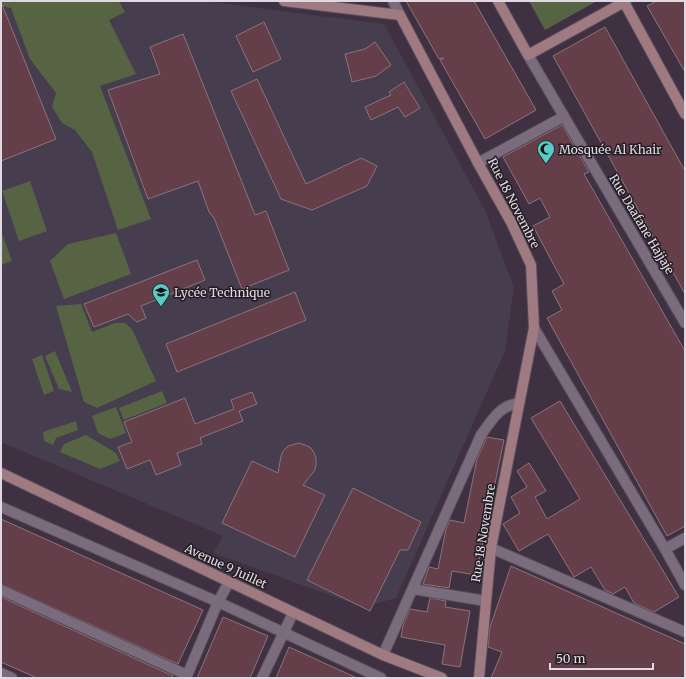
<svg xmlns="http://www.w3.org/2000/svg" width="686" height="679" font-family="Merriweather,serif">
  <style>
    .education { fill: #463d4e }
    .green { fill: #566444 }
    .building { fill: #643e49; stroke: #8d737a }
    .lines { fill: none; stroke-linecap: round; stroke-linejoin: round }
    .street-casing { stroke: #594e5c; stroke-width: 12 }
    .secondary-casing { stroke: #594e5c; stroke-width: 12 }
    .street { stroke: #7a6b7d; stroke-width: 10 }
    .secondary { stroke: #9f7b81; stroke-width: 10 }
    .labels { text-anchor: middle; dominant-baseline: central; stroke-width: 3; stroke-linejoin: round; paint-order: stroke }
    .poi-label { font-size: 12px; fill: #e0d8e2; stroke: #221c23; text-anchor: start }
    .street-label { font-size: 12px; fill: #e0d8e2; stroke: #221c23 }
  </style>
  <rect width="100%" height="100%" fill="#3f3142"/>
  <path class="education" d="M1,1h203l180,23 101,186 29,78 -9,63 -109,247 -33,9 -150,-54 10,-17 -222,-94z"/>
  <path class="green" d="M1,1h118l6,11 -16,8 27,54 -36,12 51,133 -33,11 -26,-78 -17,-22 -13,-7 -10,-16 4,-14 -26,-34 -19,-51 -10,-2z
    M529,1h68l-52,29z
    M30,181l17,50 -28,10 -17,-50z
    M1,231l11,30 -11,4z
    M116,233l15,41 -67,25 -14,-38 18,-17z
    M81,304l11,28 23,-9h10l7,6 24,52 -59,27 -13,-6 -28,-96z
    M55,351l17,41 -13,-3 -14,-33z
    M42,355l12,36 -10,4 -12,-36z
    M162,391l5,12 -43,17 -5,-12z
    M116,407l10,26 -16,6 -12,-6 -6,-17z
    M76,421l2,9 -22,8 -3,7 -9,-4 -1,-9z
    M86,435l30,18 4,8 -20,8 -40,-17 4,-8z"/>
  <path class="building" d="M406,1h68l62,109 -51,29 -45,-79 4,-2 -5,1z
    M657,1h28v71l-38,-66z
    M1,2l55,137 -55,22z
    M264,22l17,37 -28,13 -17,-36z
    M605,27l80,144v123l-132,-238z
    M183,34l72,181 11,-4 23,59 -47,19 -28,-71 -5,-6 -11,-31 -50,18 -40,-109 52,-16 -10,-27z
    M375,42l16,23 -15,11 -24,6 -7,-28 20,-5z
    M257,79l49,105 55,-26 16,8 -10,20 -55,24 -31,-11 -50,-108z
    M404,82l16,26 -15,9 -7,-10 -27,13 -6,-13 26,-12 -2,-3z
    M562,125l27,47 -5,2 101,177v175l-18,10 -120,-218 15,-8 -10,-19 12,-7 -31,-58 17,-9 -10,-19 -11,6 -26,-47z
    M197,260l8,20 -64,26 5,12 -9,4 -9,-8 -34,13 -10,-23z
    M295,292l11,28 -129,52 -11,-28z
    M252,392l5,12 -18,7 4,10 -43,17 2,6 -25,9 4,12 -25,10 -6,-15 -23,9 -9,-22 14,-5 -8,-20 61,-24 10,26 39,-15 -3,-9z
    M560,401l119,196 -25,15 -20,-9 -9,-16 -12,7 -8,-4 -14,-23 -17,10 -26,-43 -29,17 -16,-27 17,-11 -9,-16 16,-10 -10,-16 12,-8 17,28 -11,6 12,22 33,-20 -49,-81z
    M487,437l17,3 -28,135 -24,-4 -3,17 -26,-4 6,-17 9,2 8,-40 4,-9 14,3 13,-64z
    M299,443l6,2 6,3 3,5 2,5v6l-1,6 -12,15 22,10 -30,62 -73,-34 30,-62 26,12 3,-17 2,-5 5,-5z
    M353,488l68,34 -13,28h-8l-30,61 -63,-31z
    M1,519l202,91 -25,54 -177,-80z
    M511,566l174,78v34h-194l11,-26 -14,-5 2,-20z
    M1,597l172,79 -1,2h-135l-36,-16z
    M430,598l16,3 -1,6 25,4 -10,56 -18,-3 3,-19 -44,-8 2,-11 7,-17 17,3z
    M223,617l45,19 -18,42h-53z
    M289,647l68,31h-81z"/>
  <g class="lines">
    <g class="street-casing">
      <path id="street" d="M393,1l7,14
        M528,55l157,268
        M478,163l85,-46
        M534,328l131,221 20,36
        M1,507l217,95 163,76
        M491,548l194,84
        M665,549l20,-11
        M413,589l73,12
        M1,590l186,85
        M383,655l98,-220c10,-14 19,-30 38,-32
        M1,673l11,5
        M186,678l32,-76 11,-20
        M262,678l31,-65"/>
    </g>
    <g class="secondary-casing">
      <path id="secondary" d="M284,1l116,14 78,148 33,59 20,43 3,63 -43,220 -12,130
        M498,1l30,54 98,-54
        M624,2l61,112
        M1,473l382,182 59,23"/>
    </g>
    <use href="#street" class="street"/>
    <use href="#secondary" class="secondary"/>
  </g>
  <defs>
    <g id="mosque-pin" transform="scale(0.9)"><path d="M0 17L-7.5 6A9.5 9.5 0 1 1 7.5 6Z" fill="#55cdc6" stroke="#221c23"/><path d="M3.5-4.9A6 6 0 1 0 3.5 4.9A5 5 0 1 1 3.5-4.9Z" fill="#111"/></g>
    <g id="school-pin" transform="scale(0.9)"><path d="M0 17L-7.5 6A9.5 9.5 0 1 1 7.5 6Z" fill="#55cdc6" stroke="#221c23"/><path d="M0-5L7-2L0 1L-7-2ZM-4 1L0 2.5L4 1V4Q0 6-4 4Z" fill="#111"/></g>
  </defs>
  <g fill-rule="evenodd">
    <use href="#mosque-pin" x="546" y="149"/>
    <use href="#school-pin" x="161" y="292"/>
  </g>
  <g class="labels">
    <g class="poi-label">
      <text x="559" y="149">Mosquée Al Khair</text>
      <text x="174" y="292">Lycée Technique</text>
    </g>
    <g class="street-label">
      <text transform="translate(514 203) rotate(63)">Rue 18 Novembre</text>
      <text transform="translate(642 224) rotate(59)">Rue Daafane Hajjaje</text>
      <text transform="translate(483 533) rotate(-81)">Rue 18 Novembre</text>
      <text transform="translate(226 566) rotate(25)">Avenue 9 Juillet</text>
    </g>
  </g>
  <rect width="686" height="679" fill="none" stroke="#e0d8e2" stroke-width="4"/>
  <path d="M550 663v6h103v-6" fill="none" stroke="#e0d8e2" stroke-width="2"/>
  <text x="556" y="663" font-size="12" fill="#e0d8e2" stroke="#221c23" stroke-width="3" paint-order="stroke">50 m</text>
</svg>
